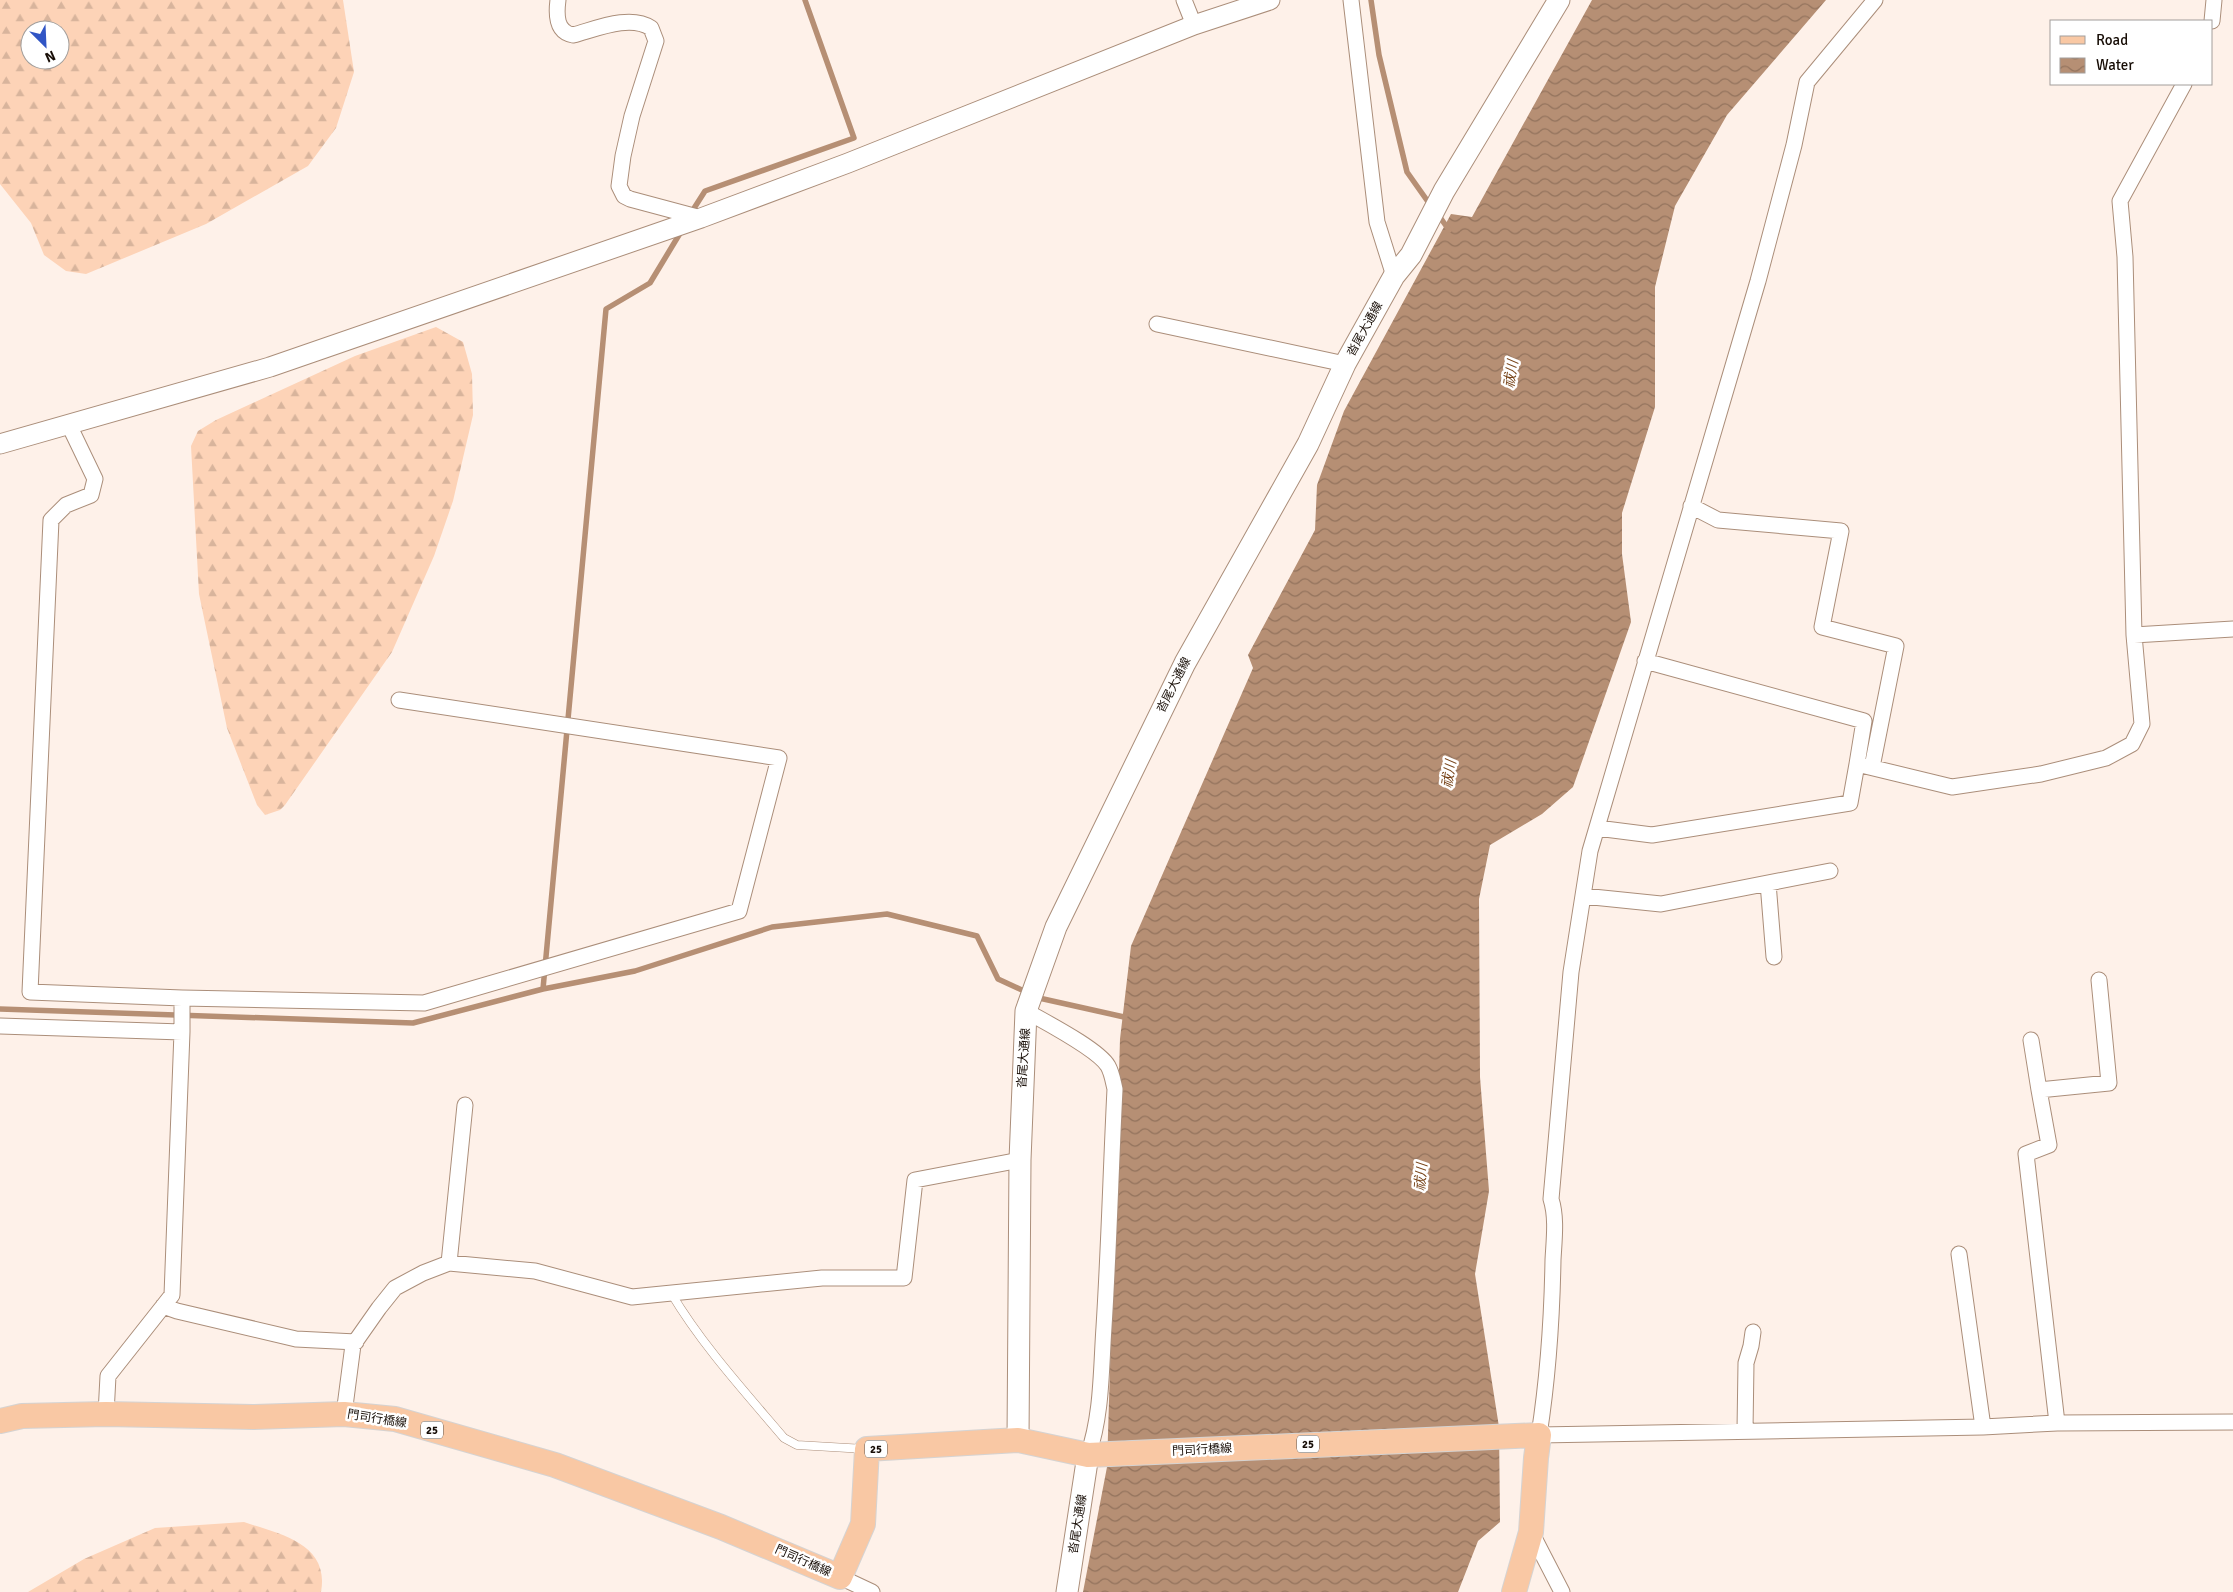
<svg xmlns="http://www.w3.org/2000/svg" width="2233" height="1592" font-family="Signika,'Noto Sans JP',sans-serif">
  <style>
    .forest { fill: url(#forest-firs); fill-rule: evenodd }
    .water { fill: url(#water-waves) }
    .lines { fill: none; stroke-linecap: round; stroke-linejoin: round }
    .stream { stroke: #b68f74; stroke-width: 5.5 }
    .service-casing { stroke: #ab8e7a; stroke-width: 9 }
    .minor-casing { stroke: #ab8e7a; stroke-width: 17 }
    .tertiary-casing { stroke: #ab8e7a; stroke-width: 21 }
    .secondary-casing { stroke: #ab8e7a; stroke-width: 23 }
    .primary-casing { stroke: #d5d3d2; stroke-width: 26 }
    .service { stroke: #fff; stroke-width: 8 }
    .minor { stroke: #fff; stroke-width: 15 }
    .tertiary { stroke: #fff; stroke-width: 19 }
    .secondary { stroke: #fff; stroke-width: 21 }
    .primary { stroke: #f9c8a4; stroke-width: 24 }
    .labels { text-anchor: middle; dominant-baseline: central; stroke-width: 5; stroke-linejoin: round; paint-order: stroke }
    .shield { fill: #fff; stroke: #5d5651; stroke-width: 1 }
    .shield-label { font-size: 11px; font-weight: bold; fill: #170d06 }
    .street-label { font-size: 12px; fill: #170d06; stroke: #fff }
    .water-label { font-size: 14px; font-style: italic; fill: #774318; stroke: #fff }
  </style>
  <defs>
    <pattern id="forest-firs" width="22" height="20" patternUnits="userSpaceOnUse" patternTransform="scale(1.25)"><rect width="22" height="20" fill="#fdd3b7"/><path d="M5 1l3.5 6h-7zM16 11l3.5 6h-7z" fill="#d8b49c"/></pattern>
    <pattern id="water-waves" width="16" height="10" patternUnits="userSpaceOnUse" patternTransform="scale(1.25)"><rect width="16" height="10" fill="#b68f74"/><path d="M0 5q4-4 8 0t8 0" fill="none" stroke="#93735d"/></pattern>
  </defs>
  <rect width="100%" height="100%" fill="#fef1e9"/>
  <path class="forest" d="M0,0h343l11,72 -18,56 -28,38 -102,58 -120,50 -20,-3 -22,-16 -13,-32 -31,-39zM30,30h30v30h-30z
    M436,327l27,15 9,32 1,41 -20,86 -19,55 -42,96 -107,153 -5,5 -15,5 -8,-10 -30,-77 -28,-134 -8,-148 7,-15 18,-11 139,-64z
    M244,1522c35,12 86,21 77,70h-293l56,-33 71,-31z"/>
  <path class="water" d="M1592,0h234l-99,115 -52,91 -20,81v120l-33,106v41l9,68 -58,165 -31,27 -52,31 -11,54 1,178 9,114 -14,83 24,153 1,95 -22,19 -20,51h-375l24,-125 13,-428 11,-93 122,-278 -5,-13 67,-125 2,-45 27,-74 107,-197 21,3z"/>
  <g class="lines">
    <path class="stream" d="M1371,0l8,55 28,117 24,34
      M691,213l14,-22 149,-53 -49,-138
      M1437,213l12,17
      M543,989l63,-680 44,-26 32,-53
      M0,1009l413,14 130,-34 92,-18 137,-44 115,-13 90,22 21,43 41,19 85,19 2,-3"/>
    <g class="service-casing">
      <path id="service" d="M671,1293c31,52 74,99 113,145l13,7 68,4"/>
    </g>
    <g class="minor-casing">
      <path id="minor" d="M558,0c-2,15 -2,32 15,35 23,-6 57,-21 78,-7l5,13 -24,75 -9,40 -4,30 5,10 6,3 71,19
        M1184,0l10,25
        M1351,0l26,222 17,54
        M1875,0l-68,82 -13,63 -36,136 -168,570 -19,121 -20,227c6,19 3,41 2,61 -1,58 -5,117 -14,175l444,-8 74,-4 176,-1
        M2212,21l2,-21
        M1157,324l188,40
        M69,425l26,54 -4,16 -25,10 -15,15 -21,472 152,6 242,5 315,-92 40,-153 -380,-58
        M1691,506l27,14 123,11 -19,96 74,19 -24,121
        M2134,635l99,-6
        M1645,661l219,60 -7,43 95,23 89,-13 65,-16 26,-14 10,-20 -8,-89 -9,-378 -5,-56 64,-117
        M1597,828l55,7 198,-32 7,-39
        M1768,883l6,74
        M1583,896l78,8 169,-33
        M1026,1011c19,11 72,38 82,55 4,7 5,15 7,23 -4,79 -6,159 -11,238 -3,43 -2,88 -16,128
        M0,1026l182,6 -10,263 -64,81 -2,38
        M182,1032v-34
        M2031,1040l8,50
        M1959,1254l24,173
        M449,1263l16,-158
        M163,1306l14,5 119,28 60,3
        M344,1414l9,-69 26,-37 16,-20 28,-15 26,-10 86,8 97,26 190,-19h82l11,-98 105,-20
        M2057,1423l-31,-269 23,-9 -10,-55 70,-7 -10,-103
        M1745,1430l1,-67 5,-17 2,-14
        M1531,1532l31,60
        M840,1577l32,15"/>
    </g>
    <g class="tertiary-casing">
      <path id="tertiary" d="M0,444l270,-77 431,-149 147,-55 346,-138 76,-25"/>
    </g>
    <g class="secondary-casing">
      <path id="secondary" d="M1018,1440l2,-280 6,-149 30,-84 129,-264 123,-219 37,-80 49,-88 17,-21 33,-64 115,-191
        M1067,1592l21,-137"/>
    </g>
    <g class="primary-casing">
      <path id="primary" d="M0,1421l22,-5 84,-2 147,3 91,-3 51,5 160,46 166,62 119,50 23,-53 4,-75 151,-9 70,15 451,-20 -3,23 -5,74 -17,60"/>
    </g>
    <use href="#service" class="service"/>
    <use href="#minor" class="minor"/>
    <use href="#tertiary" class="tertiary"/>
    <use href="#secondary" class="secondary"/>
    <use href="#primary" class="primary"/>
  </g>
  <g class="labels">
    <g class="shield">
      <rect x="421" y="1421.5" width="22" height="17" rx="4"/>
      <rect x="1297" y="1435.5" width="22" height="17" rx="4"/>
      <rect x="865" y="1440.5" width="22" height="17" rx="4"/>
    </g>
    <g class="shield-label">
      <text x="432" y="1430">25</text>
      <text x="1308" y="1444">25</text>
      <text x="876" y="1449">25</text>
    </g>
    <g class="street-label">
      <text transform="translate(1365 329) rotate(-61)">沓尾大通線</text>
      <text transform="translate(1174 685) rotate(-63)">沓尾大通線</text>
      <text transform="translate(1024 1058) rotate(-86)">沓尾大通線</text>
      <text transform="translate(377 1419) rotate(9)">門司行橋線</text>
      <text transform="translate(1202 1450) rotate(-3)">門司行橋線</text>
      <text transform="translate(1078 1524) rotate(-81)">沓尾大通線</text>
      <text transform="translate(803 1561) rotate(24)">門司行橋線</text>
    </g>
    <g class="water-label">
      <text transform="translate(1511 374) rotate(-81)">祓川</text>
      <text transform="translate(1449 774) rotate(-81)">祓川</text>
      <text transform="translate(1421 1177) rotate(-85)">祓川</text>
    </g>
  </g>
  <rect x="2050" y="20" width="162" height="65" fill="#ffffff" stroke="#a29e9b"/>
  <rect x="2060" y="36" width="25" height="8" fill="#f9c8a4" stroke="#a29e9b"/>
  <text x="2096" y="45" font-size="15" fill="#170d06">Road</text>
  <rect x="2060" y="58" width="25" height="15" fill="url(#water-waves)" stroke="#a29e9b"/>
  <text x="2096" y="70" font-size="15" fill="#170d06">Water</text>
  <g transform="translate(45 45) rotate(156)"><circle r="24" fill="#ffffff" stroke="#a29e9b"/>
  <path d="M0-4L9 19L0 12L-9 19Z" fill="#3155c5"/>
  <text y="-8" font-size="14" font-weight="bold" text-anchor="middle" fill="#170d06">N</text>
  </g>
</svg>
